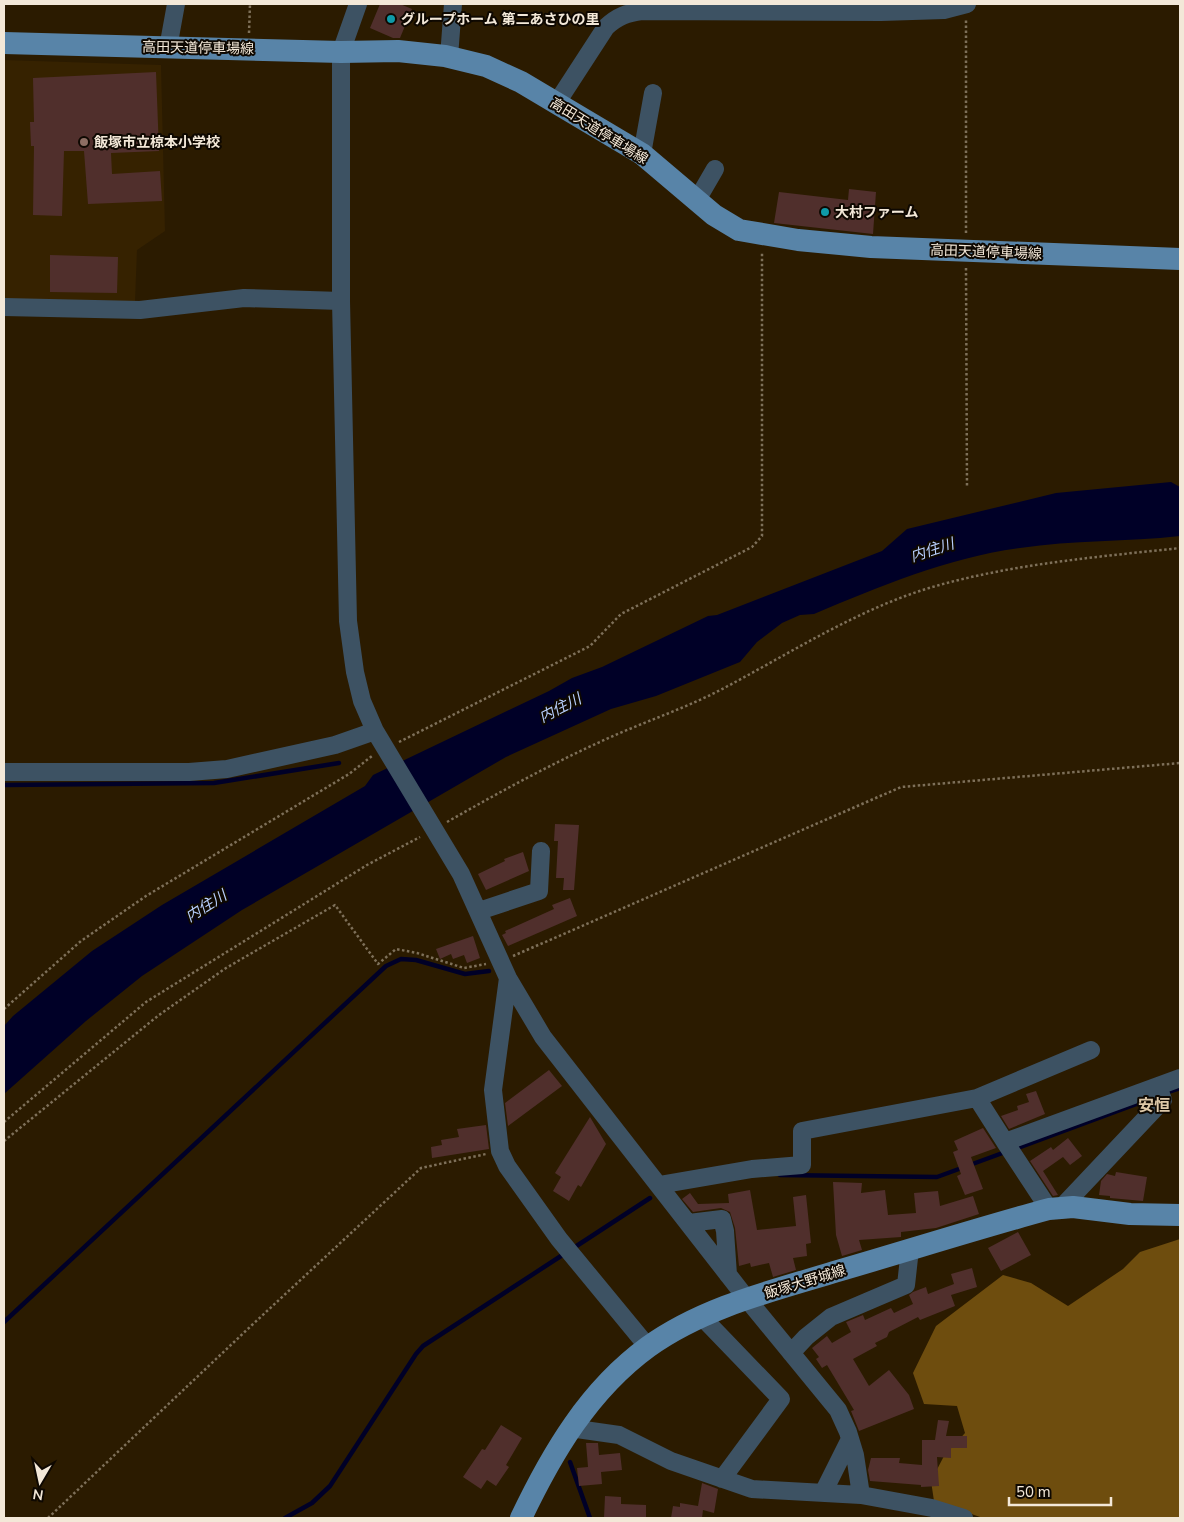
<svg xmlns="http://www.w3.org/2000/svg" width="1184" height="1522" font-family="'Nunito Sans','Noto Sans JP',sans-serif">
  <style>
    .built { fill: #362200 }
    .forest { fill: #6e4d0e }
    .water { fill: #000027 }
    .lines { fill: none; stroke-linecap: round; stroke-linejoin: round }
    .stream { stroke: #000027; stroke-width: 4.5 }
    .building { fill: #502f2c }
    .path { stroke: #7e7059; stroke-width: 2.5; stroke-dasharray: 2.5 2.5; stroke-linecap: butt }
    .minor { stroke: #3d5263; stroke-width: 18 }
    .major { stroke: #5884a8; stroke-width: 22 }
    .culture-dot { fill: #0f9aa8; stroke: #0e0801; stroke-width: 2 }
    .education-dot { fill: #8d6e63; stroke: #0e0801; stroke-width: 2 }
    .labels { text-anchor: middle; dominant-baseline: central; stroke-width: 4; stroke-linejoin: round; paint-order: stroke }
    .poi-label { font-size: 14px; font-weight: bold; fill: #f3e8d8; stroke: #0e0801; text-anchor: start }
    .street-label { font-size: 14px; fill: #f3e8d8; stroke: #0e0801 }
    .water-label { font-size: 15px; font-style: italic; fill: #b8cffd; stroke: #0e0801 }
    .quarter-label { font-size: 16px; font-weight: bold; fill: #ddc8a8; stroke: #0e0801 }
  </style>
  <rect width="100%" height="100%" fill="#2b1b00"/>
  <path class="built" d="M4,60l157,5 4,166 -28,19 -2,52 -131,-3z"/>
  <path class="forest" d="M1180,1239v279h-197l-49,-17 -3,-20 13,-25 21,-23 -8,-27 -33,-2 -11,-31 23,-47 67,-51 28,8 37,23 55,-37 17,-17z"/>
  <path class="water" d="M1171,482l9,5v49c-53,6 -107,4 -160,12 -73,10 -139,38 -206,66l-14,1 -18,8 -25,19 -17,20 -84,34 -45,13 -105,48 -264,153 -100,66 -56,45 -82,73v-68l9,-10 79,-65 70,-46 203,-119 8,-11 176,-84 23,-13 30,-11 106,-51 9,-1 165,-64 25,-22 149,-36z"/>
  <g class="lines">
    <path class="stream" d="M4,785l210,-2 125,-20
      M1165,1093l15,-5
      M1015,1149l143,-53
      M780,1175l157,2 71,-26
      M575,1247l75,-49
      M4,1322l382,-356 15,-7 15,1 49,14 24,-3
      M570,1462l20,56
      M285,1518l27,-15 18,-17 86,-132 7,-8 141,-92"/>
  </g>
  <path class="building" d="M380,4h20l12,5 -12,29h-7l-23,-10z
    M156,72l3,79 -48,2 1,21 48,-3 2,30 -74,3 -4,-53h-20l-2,65 -29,-1 1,-69h-3l-1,-24h4l-1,-44z
    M849,189l27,3 -3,42 -99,-11 5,-31 69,8z
    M50,255l68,2 -1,36 -67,-1z
    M555,824l24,1 -5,65h-11l1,-12h-8l2,-37h-4z
    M523,852l6,19 -43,19 -8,-16 27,-13 -1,-2z
    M570,898l7,18 -69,30 -6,-11 4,-2 -1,-2 49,-22 -2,-4z
    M473,936l7,22 -13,5 -3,-8 -11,4 -2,-5 -11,5 -4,-10z
    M549,1070l13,16 -54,40 -3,-23z
    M1036,1091l9,23 -36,15 -8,-13 17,-6 -1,-4 12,-4 -3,-8z
    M590,1117l16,27 -25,43 -3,-2 -9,16 -16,-10 8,-14 -6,-4z
    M486,1125l3,24 -57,9 -1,-11 11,-2 -1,-5 18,-3 -2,-8z
    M983,1128l13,20 -25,9 12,32 -18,6 -8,-19 4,-2 -8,-22 5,-2 -4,-9z
    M1068,1138l14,18 -12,9 -7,-8 -20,14 15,24 -5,1 -23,-35 21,-14 2,3z
    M1116,1172l31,5 -4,24 -33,-3v-2l-11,-1 2,-14 6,-7 8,2z
    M833,1182l29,1 -1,10 24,-3 3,25 28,-2 -2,-20 24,-2 2,15 33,-10 6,18 -43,14 -35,4v5l-42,3 3,10 -20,6 -6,-21z
    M750,1190l7,40 39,-4 -3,-29 13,-2 5,48 -5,1 1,12 -14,2 3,12 -23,7 -4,-14 -18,4 -1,-4 -11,3 -4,-38 -5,-16 -9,-4 -28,4 -11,-13 8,-6 8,11 31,-1 -1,-9z
    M1018,1232l13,23 -30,16 -13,-23z
    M972,1268l5,19 -26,8 4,11 -35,14 -2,-3 -29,15 -2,5 -12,6 2,3 -24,13 16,27 20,-16 20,25 5,14 -55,22 -8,-20 3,-1 -27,-45 -5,3 -6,-9 3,-2 -7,-9 15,-12 5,7 19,-11 -5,-10 17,-7 2,5 26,-12 3,5 19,-9 -4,-9 4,-3 13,-5 2,7 26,-10 -3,-10z
    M938,1420l11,1 -3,15h21v12h-16v10l-14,-1 2,29 -18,1v-2l-51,-4 -2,-11 3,-12h29l-1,5 23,2v-25h13z
    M501,1425l21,13 -16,27 3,2 -13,19 -9,-6 -6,9 -18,-12 19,-28 3,1z
    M586,1443h12l1,12 21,-2 2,17 -21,2 1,12 -23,2 -2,-18 11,-1z
    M702,1483l16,6 -4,24 -11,-3 -1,8h-31l2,-12 7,1v-4l18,3z
    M605,1496l16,1v7l25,1v13h-42z"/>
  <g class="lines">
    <path class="path" d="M249,33l1,-29
      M966,233v-215
      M966,268l1,219
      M399,742l191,-96 31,-32 131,-67 10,-11v-284
      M447,822c51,-29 102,-57 155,-81 41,-19 85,-33 124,-54 66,-35 131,-77 203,-99 81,-24 168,-31 251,-40
      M513,956l388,-169 279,-24
      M4,1009l77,-68 65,-45 203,-122 23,-18
      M4,1122l142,-120 221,-137 53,-28
      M4,1141l155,-126 67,-47 109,-63 43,59 18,-15 21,4 47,15 22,-4
      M48,1518l204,-193 169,-157 65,-14"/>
    <path class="minor" d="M358,4l-17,48v249l7,320 7,51 7,29 13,30 86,143 47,104 35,59 204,262 91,111 10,22 7,23 6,40
      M168,48l8,-44
      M449,57l4,-53
      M556,104l50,-77c12,-11 21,-14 36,-16l239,1 63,-2 23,-6
      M642,154l11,-61
      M697,200l18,-31
      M4,307l136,3 104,-12 97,3
      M4,772h185l38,-3 108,-24 40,-14
      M479,911l60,-20 2,-40
      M508,978l-15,112 7,61 7,15 52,73 89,108
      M977,1098l114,-48
      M1005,1142l44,67
      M659,1185l93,-16 50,-4v-34l175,-33 28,44 175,-64
      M1061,1208l102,-108 -5,-14
      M689,1223l33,-4 3,12 3,44
      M702,1317l79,82 -59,80
      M791,1353l15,-16 25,-20 75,-32 4,-36
      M570,1428l49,7 52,26 81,28 109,6 71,13 32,10
      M823,1493l27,-54"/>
    <path class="major" d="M4,43l337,9 57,-1 47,5 41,10 35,16 121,72 72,61 25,15 59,10 73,7 309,12
      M521,1518c31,-65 68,-128 127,-171 57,-41 128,-57 193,-77 69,-20 138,-42 208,-61l24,-2 57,7 50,1"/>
  </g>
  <g class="culture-dot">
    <circle cx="391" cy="19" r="5"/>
    <circle cx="825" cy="212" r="5"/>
  </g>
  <circle class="education-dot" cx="84" cy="142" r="5"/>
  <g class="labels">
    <g class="poi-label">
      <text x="401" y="19">グループホーム 第二あさひの里</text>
      <text x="94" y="142">飯塚市立椋本小学校</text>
      <text x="835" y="212">大村ファーム</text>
    </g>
    <g class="street-label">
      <text transform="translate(198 48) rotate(1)">高田天道停車場線</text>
      <text transform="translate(599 131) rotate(32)">高田天道停車場線</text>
      <text transform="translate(986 252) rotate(2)">高田天道停車場線</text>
      <text transform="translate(805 1282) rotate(-17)">飯塚大野城線</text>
    </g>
    <g class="water-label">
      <text transform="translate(932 550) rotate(-18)">内住川</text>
      <text transform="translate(560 708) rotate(-27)">内住川</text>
      <text transform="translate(206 906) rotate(-32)">内住川</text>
    </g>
    <g class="quarter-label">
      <text x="1154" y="1106">安恒</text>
    </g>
  </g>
  <rect width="1184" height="1522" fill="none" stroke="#f3e8d8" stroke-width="10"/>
  <g transform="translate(40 1482) rotate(189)" stroke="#0e0801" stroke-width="4" paint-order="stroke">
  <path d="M0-4L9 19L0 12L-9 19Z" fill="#f3e8d8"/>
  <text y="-8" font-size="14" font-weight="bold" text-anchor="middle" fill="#f3e8d8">N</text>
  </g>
  <path d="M1009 1497v8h102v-8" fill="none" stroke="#f3e8d8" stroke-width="2.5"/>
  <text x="1016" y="1497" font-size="15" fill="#f3e8d8" stroke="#0e0801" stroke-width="4" paint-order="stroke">50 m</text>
</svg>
